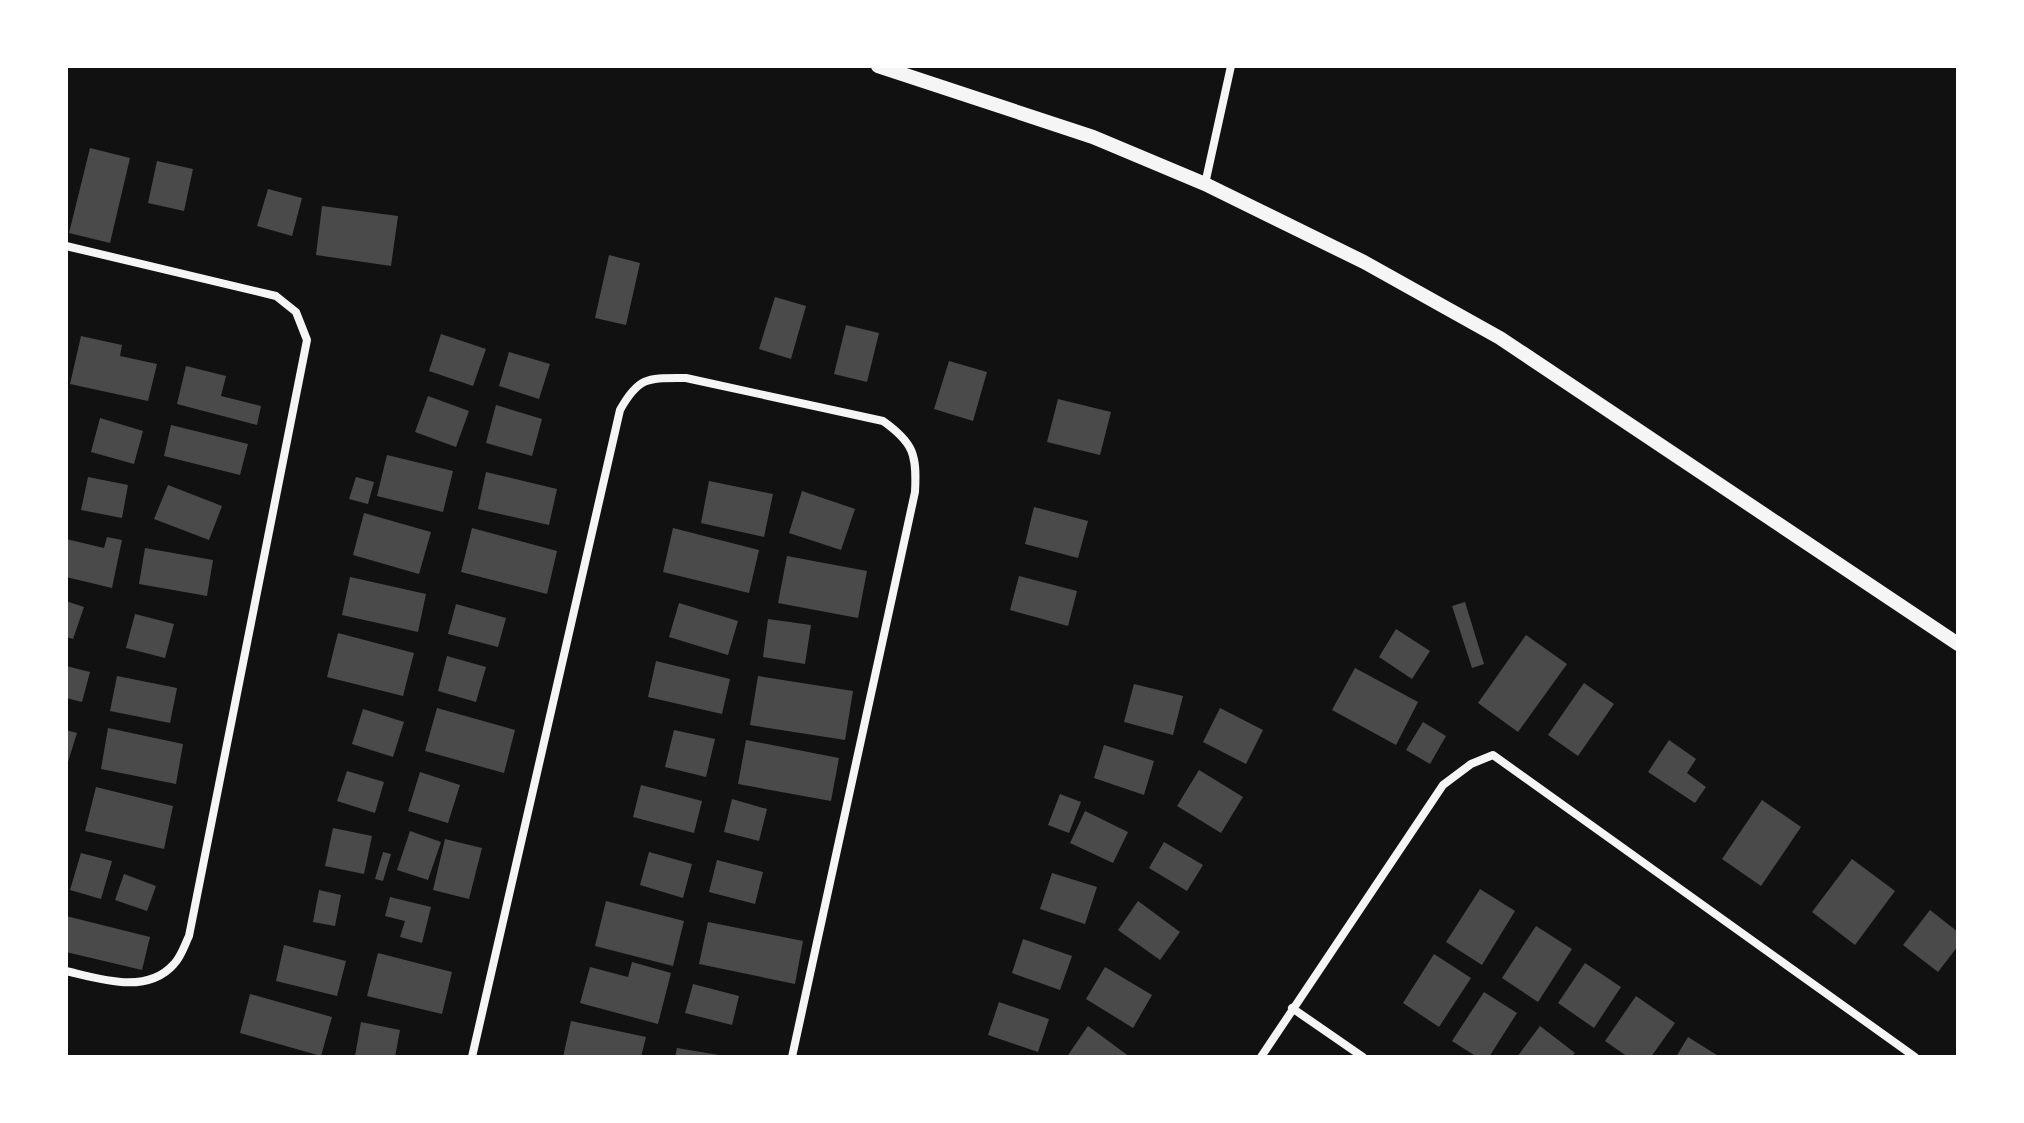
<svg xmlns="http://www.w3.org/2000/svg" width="2024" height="1123" font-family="'Source Sans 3',sans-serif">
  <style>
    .building { fill: #4a4a4a }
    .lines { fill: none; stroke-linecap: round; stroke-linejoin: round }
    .minor { stroke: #f5f5f5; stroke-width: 8 }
    .tertiary { stroke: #f5f5f5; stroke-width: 14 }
  </style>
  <rect width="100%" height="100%" fill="#111"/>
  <path class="building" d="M90,148l40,10 -20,85 -41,-10z
    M157,161l36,8 -9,42 -36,-8z
    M268,189l34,9 -10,38 -35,-10z
    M322,206l76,10 -7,50 -75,-11z
    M609,255l31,8 -14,62 -31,-7z
    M775,297l31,9 -15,53 -32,-10z
    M846,325l33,8 -12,49 -33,-8z
    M441,334l45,15 -13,37 -44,-15z
    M81,336l41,9 -2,11 37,8 -9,37 -78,-17z
    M509,352l41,12 -11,35 -40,-13z
    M949,361l38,11 -14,49 -39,-12z
    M186,366l40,10 -5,20 40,10 -4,19 -80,-21z
    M428,396l41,15 -13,36 -41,-15z
    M1058,399l53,13 -11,43 -53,-13z
    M496,405l46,14 -10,37 -46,-13z
    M100,418l43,13 -9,33 -43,-12z
    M171,425l77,19 -8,31 -76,-19z
    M387,455l66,16 -10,41 -66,-16z
    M486,472l71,17 -8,36 -71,-16z
    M88,477l40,8 -6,33 -41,-8z
    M356,477l18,5 -6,22 -19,-5z
    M709,481l64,13 -9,43 -63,-14z
    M168,485l54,21 -13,34 -55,-21z
    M802,491l53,18 -14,41 -52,-17z
    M1034,507l54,14 -10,37 -53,-14z
    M364,513l67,19 -12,42 -66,-19z
    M472,528l85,23 -10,43 -86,-22z
    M673,528l86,22 -10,43 -86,-21z
    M107,537l15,3 -10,48 -46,-11v-38l38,9z
    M145,548l68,12 -6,36 -68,-12z
    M787,556l80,15 -9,47 -80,-15z
    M1019,576l58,15 -9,35 -58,-16z
    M350,577l76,17 -8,38 -76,-17z
    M66,601l18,6 -11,32 -7,-2z
    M1465,602l19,62 -12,4 -20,-62z
    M679,603l59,18 -10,34 -59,-18z
    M456,604l50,14 -8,29 -50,-13z
    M135,614l39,10 -9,34 -39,-10z
    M768,619l43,6 -6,39 -42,-7z
    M1396,629l34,22 -18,28 -33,-22z
    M338,633l76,20 -11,43 -76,-19z
    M1526,635l41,29 -49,68 -40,-29z
    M447,656l39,11 -10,35 -38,-11z
    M656,661l74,18 -8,35 -74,-17z
    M66,666l24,6 -8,30 -16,-4z
    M1355,668l63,34 -22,43 -64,-35z
    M117,676l60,12 -7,35 -60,-12z
    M758,676l95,15 -8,49 -95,-15z
    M1584,683l30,21 -36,52 -30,-21z
    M1134,684l49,12 -10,39 -49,-13z
    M437,708l78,22 -11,43 -79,-22z
    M1220,708l43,22 -17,34 -43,-22z
    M363,709l41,13 -11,35 -41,-13z
    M1423,722l23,14 -16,28 -24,-14z
    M108,728l75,16 -7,40 -75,-15z
    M66,730l11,3 -10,32h-1z
    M674,730l41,9 -9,38 -41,-10z
    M746,740l93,18 -8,43 -93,-17z
    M1669,740l27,19 -9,14 19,14 -11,16 -47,-31z
    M1104,745l50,16 -10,34 -50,-17z
    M1199,770l44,27 -22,36 -44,-27z
    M347,771l37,11 -9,31 -38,-12z
    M420,772l40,13 -12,38 -40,-12z
    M641,785l61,16 -8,32 -61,-16z
    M96,787l77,19 -9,43 -79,-18z
    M1060,794l21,8 -12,31 -21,-8z
    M732,799l35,10 -8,32 -35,-9z
    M1762,800l39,27 -40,59 -39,-27z
    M1085,811l43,21 -15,31 -43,-20z
    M333,828l39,8 -8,38 -39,-8z
    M410,831l31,11 -13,38 -31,-10z
    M445,839l37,9 -13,51 -36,-9z
    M1164,842l39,23 -16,26 -38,-23z
    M383,852l8,2 -8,27 -8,-2z
    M649,852l43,12 -9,34 -43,-13z
    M81,853l31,8 -11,38 -31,-9z
    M1852,859l43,32 -40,54 -43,-33z
    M717,860l46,12 -8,32 -46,-12z
    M1052,873l45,14 -12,37 -45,-15z
    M124,874l32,12 -9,25 -32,-11z
    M1480,889l35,22 -33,54 -36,-23z
    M319,890l22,5 -6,31 -22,-4z
    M390,897l41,10 -9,36 -22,-6 5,-16 -20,-5z
    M606,901l78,20 -11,45 -78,-20z
    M1138,901l42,31 -20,28 -42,-30z
    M1930,910l28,22v14l-20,26 -35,-27z
    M66,916l84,21 -8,33 -76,-18z
    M708,922l95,19 -8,43 -96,-20z
    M1536,926l36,23 -34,53 -36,-24z
    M1023,939l49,17 -12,34 -48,-17z
    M284,945l62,16 -9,35 -61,-15z
    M378,953l74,19 -10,42 -75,-18z
    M1434,954l37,24 -32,49 -36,-24z
    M632,962l39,11 -13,51 -78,-21 10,-36 38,10z
    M1585,963l36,24 -27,41 -36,-25z
    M1105,967l47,28 -19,33 -47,-29z
    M693,984l46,12 -7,29 -47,-12z
    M1484,992l33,21 -28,44h-12l-25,-16z
    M250,994l82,23 -11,39 -81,-23z
    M1636,996l39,27 -24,34h-23l-23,-16z
    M999,1002l50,17 -11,33 -50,-17z
    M571,1021l75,16 -5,20h-78z
    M361,1022l39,8 -5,27 -40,-1z
    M1088,1026l42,31h-59l-3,-2z
    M1540,1026l35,27 -4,4h-54z
    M1688,1037l32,20h-44z
    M677,1048l42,7v2h-44z"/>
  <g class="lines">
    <path class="minor" d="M1205,184l26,-118
      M66,246l210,50 20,16 11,28 -118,596c-4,8 -8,21 -15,28 -27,31 -74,15 -108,7
      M1292,1008l71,49
      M472,1057l148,-647c19,-34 28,-32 66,-32l197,43c31,22 34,34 32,71l-123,565
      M1261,1057l182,-272 28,-21 22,-9 422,302"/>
    <path class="tertiary" d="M878,66l215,71 112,47 159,78 136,76 458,306"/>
  </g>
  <rect width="2024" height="1123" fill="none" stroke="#ffffff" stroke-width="136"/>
</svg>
